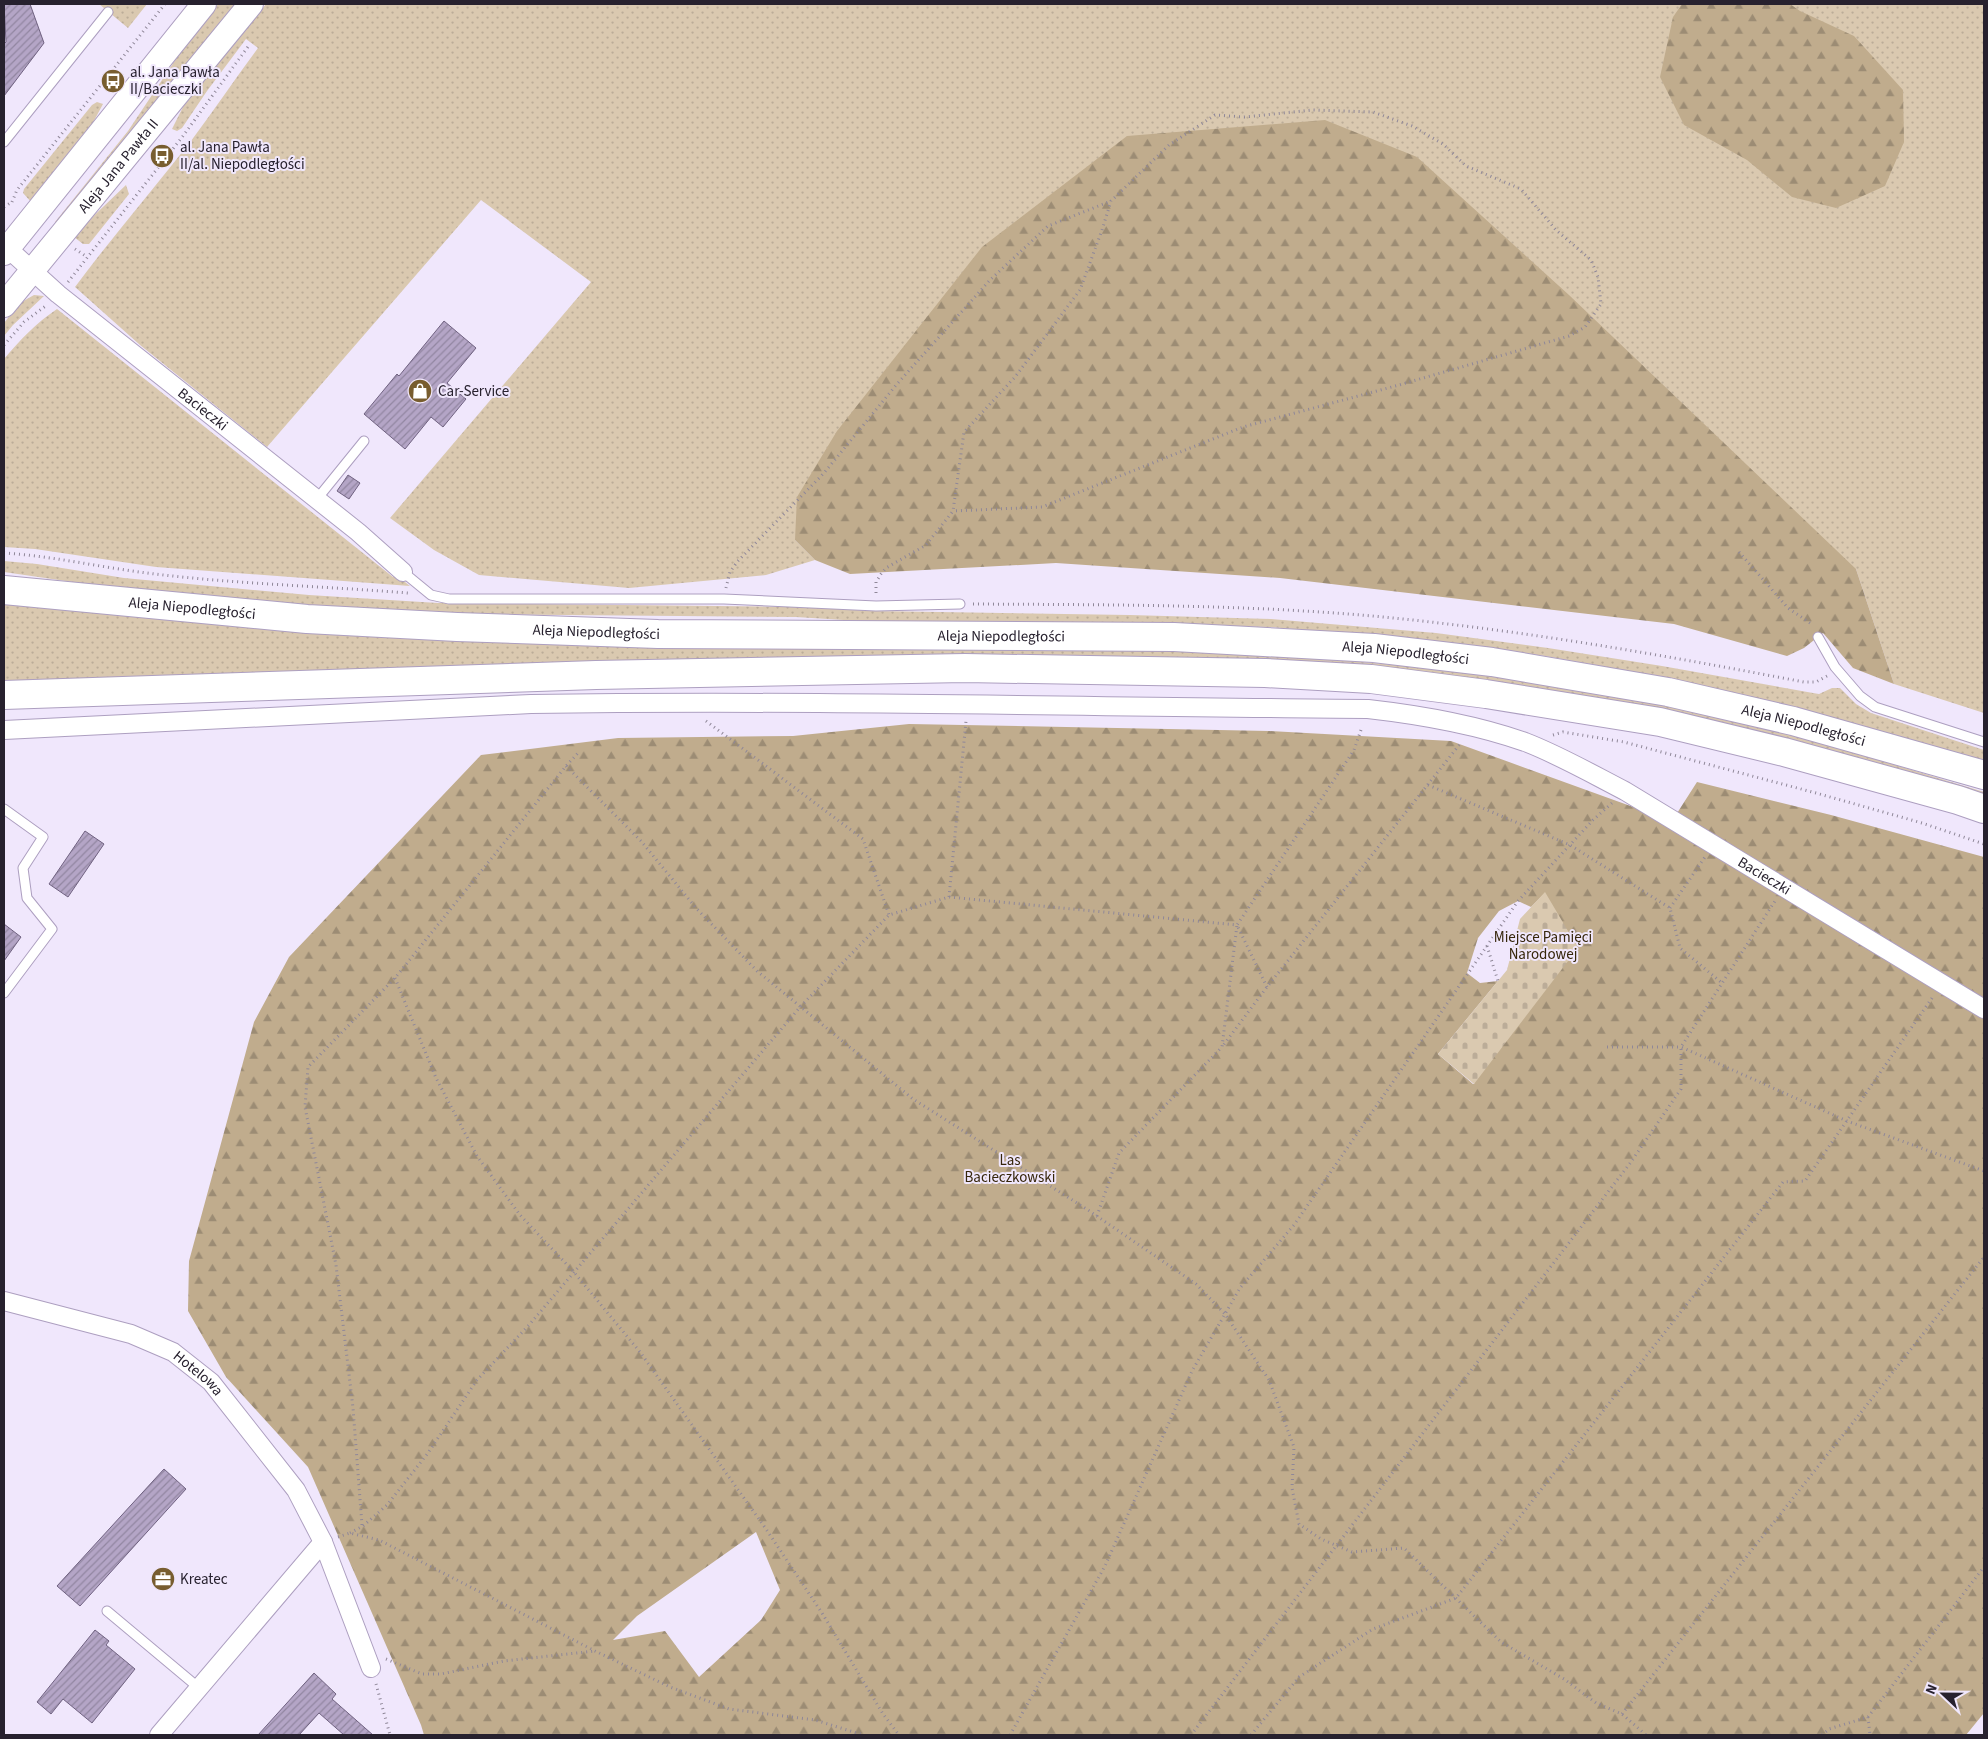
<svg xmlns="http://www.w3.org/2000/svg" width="1988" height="1739" font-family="'Source Sans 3',sans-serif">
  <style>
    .grass { fill: url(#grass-dots) }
    .forest { fill: url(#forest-firs); fill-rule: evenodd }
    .cemetery { fill: url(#cemetery-stones) }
    .building { fill: url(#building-hatch); stroke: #706281 }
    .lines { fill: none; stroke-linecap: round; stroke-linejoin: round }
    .lane-casing { stroke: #ad9fc0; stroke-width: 11 }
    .street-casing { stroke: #ad9fc0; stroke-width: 20 }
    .secondary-casing { stroke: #ad9fc0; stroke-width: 26 }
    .primary-casing { stroke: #ad9fc0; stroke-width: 30 }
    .path { stroke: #8f8798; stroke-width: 3; stroke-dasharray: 1 4; stroke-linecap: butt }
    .lane { stroke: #fff; stroke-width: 9 }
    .street { stroke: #fff; stroke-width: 18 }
    .secondary { stroke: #fff; stroke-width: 24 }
    .primary { stroke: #fff; stroke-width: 28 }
    .labels { text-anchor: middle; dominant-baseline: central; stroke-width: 4; stroke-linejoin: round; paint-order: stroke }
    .poi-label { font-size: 15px; fill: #27212e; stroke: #f0e7fc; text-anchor: start }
    .street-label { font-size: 15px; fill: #27212e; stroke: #f0e7fc }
    .park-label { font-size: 15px; fill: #36260b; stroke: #f0e7fc }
  </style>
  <defs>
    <pattern id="grass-dots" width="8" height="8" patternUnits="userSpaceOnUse" patternTransform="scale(1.25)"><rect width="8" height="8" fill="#dac9b0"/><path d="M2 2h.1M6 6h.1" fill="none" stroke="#bbac98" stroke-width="1.8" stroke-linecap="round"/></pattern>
    <pattern id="forest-firs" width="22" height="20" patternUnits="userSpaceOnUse" patternTransform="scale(1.25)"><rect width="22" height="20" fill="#c0ac8d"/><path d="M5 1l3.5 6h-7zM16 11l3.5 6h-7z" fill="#9c8c74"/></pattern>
    <pattern id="cemetery-stones" width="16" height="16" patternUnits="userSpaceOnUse" patternTransform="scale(1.25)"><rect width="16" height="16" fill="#dac9b0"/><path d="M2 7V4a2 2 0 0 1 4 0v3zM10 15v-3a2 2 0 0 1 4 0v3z" fill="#bbac98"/></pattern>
    <pattern id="building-hatch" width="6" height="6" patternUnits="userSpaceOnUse" patternTransform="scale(1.25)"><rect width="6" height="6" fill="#b4a5c6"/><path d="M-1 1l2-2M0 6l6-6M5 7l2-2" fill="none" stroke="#9286a1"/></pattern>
  </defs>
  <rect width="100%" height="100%" fill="#f0e7fc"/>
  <path class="grass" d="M99,4h48l-19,24z
    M218,4h21l-181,221 -3,-3 73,-91 58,-87z
    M266,4h1718v709l-90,-29 -38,-115 -1061,-29 20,20 -49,15 -137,13 -150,-13 -45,-25 -44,-32 201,-236 -110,-82 -214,247 -127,-102 -65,-58c37,-50 78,-97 116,-146 23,-31 44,-62 67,-93l-12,-9 -39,52 -25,37 -5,3 -5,-2 14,-28z
    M97,102l6,2 -14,26 -57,73 -9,-10 1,-4 68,-84z
    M126,185l3,9 -40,50h-6l-9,-7 8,-10z
    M34,295l10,1 -31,29 -9,11v-13l16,-20z
    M57,309l336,268 3,-2 14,11 -254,-19 -121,-18 -31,-2v-188c16,-19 32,-36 53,-50z
    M4,561l33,3 87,14 185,17 129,8 363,4 74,4 255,4 141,4 165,14 112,15 114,18 151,27 6,1 13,-6h8l16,16 15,9 113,37v14l-100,-32 -98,-26 -130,-30 -111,-20 -113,-15 -163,-14 -139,-3 -255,-2 -79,-5 -360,-3 -128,-8 -208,-20 -96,-14z
    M4,604l653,42 216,4h261l136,4 160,14 120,16 131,23 139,35 164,50v7l-27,-9 -689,-129 -132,-5h-263l-869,30z"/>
  <path class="forest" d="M1682,4h108l10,7 54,25 49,54 1,52 -19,44 -49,22 -44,-11 -45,-37 -63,-35 -24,-48 13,-60z
    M1325,120l92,37 152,138 287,274 38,115 -41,-16 -30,-35 -19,15 -17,8 -113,-32 -394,-46 -224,-15 -206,11 -35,-14 -20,-20 2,-43 40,-66 145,-184 145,-111z
    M909,724l360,7 182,10 221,80 25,-39 134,33 153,42v856l-18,22h-1542l-3,-10 -113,-258 -82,-90 -38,-66 1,-50 65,-239 35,-65 192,-202 137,-17 175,-2zM1545,893l-71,191h-1l-35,-30 60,-73 -18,2 -13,-10 11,-35 21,-27 19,-10 13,6zM756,1532l24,58 -19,30 -62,57 -34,-46 -52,9 24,-24z"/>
  <path class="cemetery" d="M1545,892l33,56 -104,136 -36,-30 69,-84 13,-51z"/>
  <path class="building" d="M4,4h26l14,39 -40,53v-52l2,-2z
    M444,321l32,27 -29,35 19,16 -23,28 -12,-10 -26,32 -41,-35 33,-40 2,2z
    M348,475l12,8 -11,16 -12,-8z
    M85,831l19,13 -36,53 -19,-13z
    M4,924l17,13 -17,24z
    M164,1469l22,20 -106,117 -23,-20z
    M95,1630l14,11 -3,4 29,24 -43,54 -29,-24 -12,15 -14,-12z
    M314,1673l22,21 -4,5 41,36h-29l-25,-22 -20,22h-41z"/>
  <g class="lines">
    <g class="lane-casing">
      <path id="lane" d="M4,142l104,-130
        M317,499l47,-58
        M403,572l28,23 18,4h275l152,7 84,-2
        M1818,637l17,30 25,29 15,11 109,35
        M4,809l39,28 -20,31 4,30 25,31 -48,64
        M107,1611l92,77"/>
    </g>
    <g class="street-casing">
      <g id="street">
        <path id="s1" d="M4,245l54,49 300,238 45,40"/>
        <path id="s2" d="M4,730l527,-26c279,-4 558,3 837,5 53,6 106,15 157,33 34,13 67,32 100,49l359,218"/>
        <path id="s3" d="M4,1301l127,33 42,18 38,30 85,108 27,52 48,126"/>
        <path d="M159,1735l164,-193"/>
      </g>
    </g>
    <g class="secondary-casing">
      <g id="secondary">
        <path d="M4,253l200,-249"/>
        <path id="s4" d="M4,305l247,-301"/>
      </g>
    </g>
    <g class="primary-casing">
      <g id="primary">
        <path id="s5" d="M4,590l303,29 150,8 201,7 516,3 200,11 118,14 176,30 125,29 191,54"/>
        <path d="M4,695l592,-20 369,-7 300,5 106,6 115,15 174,28 124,30 174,48 26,9"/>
      </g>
    </g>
    <path class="path" d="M12,202l5,-12 148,-186
      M4,207l8,-5
      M75,249l12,8
      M68,282l115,-146 67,-92
      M4,345l20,-23 23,-17
      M1739,552l49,56 25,17
      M4,553c48,3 95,14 143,20 86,11 174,13 261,20
      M726,588l4,-16 7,-10 87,-89 73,-89 93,-104 58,-54 63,-25
      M876,593v-11l5,-8 5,-6 40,-23 27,-34 11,-79 51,-55 65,-87 22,-60 9,-29 58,-56 46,-30 29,2 69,-7 60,2 39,14 31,18 23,22 55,23 35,41 35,30 7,17 3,27 -16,23 -16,9 -170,49 -156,42 -201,80 -89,4
      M973,604c155,1 311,0 466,19 123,14 244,36 365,59h12l11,-6
      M706,721l157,118 26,76
      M1553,735l10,-3 61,10 192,51 106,30 62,21
      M566,766l75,75 55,67 61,63 156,128 175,111 108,74 29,30 44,66 25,67 -2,41 7,36 22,15 31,13 52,-4 97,94 63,37 32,24 26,11 24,21
      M1428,785l142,60 100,63 10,40 42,35
      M949,897l17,-176
      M1670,908l35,-51
      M1487,946l11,35
      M395,978l41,100 41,78 43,59 53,56 67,81 126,177 56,84 61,101 16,21
      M1267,987l-30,-62 -15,122 45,-60 193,-243
      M1607,1047h74l166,74 137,50
      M1097,1216l22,-63 103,-106
      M362,1525l-9,-117 -17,-143 -31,-158 3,-40 87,-89 171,-212 12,-13
      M350,1533l13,-7 24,-21 41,-52 49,-73 52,-55 272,-319 88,-91 60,-18 288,28 117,-175 8,-23
      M338,1537l12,-4 29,7 216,111 75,36 59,22 86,11 48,15
      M386,1659l36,15h19l63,-13 91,-10
      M376,1684l14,51
      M1622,1714l362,-457
      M1868,1717l2,18
      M1010,1735l95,-169 87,-195 48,-83 54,-63 224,-324 75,-81 19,-17
      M1191,1735l440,-573 50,-73v-42l94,-146
      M1251,1735l48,-58 74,-48 83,-31 327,-416 22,-1 127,-183
      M1822,1735l7,-6 39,-12 116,-150"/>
    <use href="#lane" class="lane"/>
    <use href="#street" class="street"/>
    <use href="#secondary" class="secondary"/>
    <use href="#primary" class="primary"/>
  </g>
  <defs>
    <g id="bus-disc" transform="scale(1.25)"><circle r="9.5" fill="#785d2f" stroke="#f0e7fc"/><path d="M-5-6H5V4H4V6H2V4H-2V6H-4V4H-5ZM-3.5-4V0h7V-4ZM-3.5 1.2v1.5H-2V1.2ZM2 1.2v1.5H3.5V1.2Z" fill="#fff"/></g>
    <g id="shop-disc" transform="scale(1.25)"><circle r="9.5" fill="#785d2f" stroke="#f0e7fc"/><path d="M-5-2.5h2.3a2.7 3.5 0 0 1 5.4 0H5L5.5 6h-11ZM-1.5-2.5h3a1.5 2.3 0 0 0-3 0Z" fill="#fff"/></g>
    <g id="office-disc" transform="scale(1.25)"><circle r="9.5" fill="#785d2f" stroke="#f0e7fc"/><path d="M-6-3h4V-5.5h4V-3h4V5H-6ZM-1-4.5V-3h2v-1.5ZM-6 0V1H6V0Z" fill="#fff"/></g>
  </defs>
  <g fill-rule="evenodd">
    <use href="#bus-disc" x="113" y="81"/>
    <use href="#bus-disc" x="162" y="156"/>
    <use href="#shop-disc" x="420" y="391"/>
    <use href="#office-disc" x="163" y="1579"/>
  </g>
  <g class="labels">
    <g class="poi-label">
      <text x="130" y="72">al. Jana Pawła<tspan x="130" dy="17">II/Bacieczki</tspan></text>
      <text x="180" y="147">al. Jana Pawła<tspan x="180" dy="17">II/al. Niepodległości</tspan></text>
      <text x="438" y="391">Car-Service</text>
      <text x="180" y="1579">Kreatec</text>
    </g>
    <g class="street-label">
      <text stroke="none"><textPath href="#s4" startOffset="180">Aleja Jana Pawła II</textPath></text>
      <text stroke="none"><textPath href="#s1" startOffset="258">Bacieczki</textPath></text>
      <text stroke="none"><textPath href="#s5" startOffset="189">Aleja Niepodległości</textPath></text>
      <text stroke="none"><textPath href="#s5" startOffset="594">Aleja Niepodległości</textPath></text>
      <text stroke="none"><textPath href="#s5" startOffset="999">Aleja Niepodległości</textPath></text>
      <text stroke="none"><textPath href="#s5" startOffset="1404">Aleja Niepodległości</textPath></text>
      <text stroke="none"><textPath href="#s5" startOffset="1809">Aleja Niepodległości</textPath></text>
      <text stroke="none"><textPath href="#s2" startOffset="1800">Bacieczki</textPath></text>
      <text stroke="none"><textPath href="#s3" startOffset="210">Hotelowa</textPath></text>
    </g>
    <g class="park-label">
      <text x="1543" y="937">Miejsce Pamięci<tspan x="1543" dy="17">Narodowej</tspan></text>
      <text x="1010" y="1160">Las<tspan x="1010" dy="17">Bacieczkowski</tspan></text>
    </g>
  </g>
  <rect width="1988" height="1739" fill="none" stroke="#27212e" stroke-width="10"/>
  <g transform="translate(1943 1694) rotate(292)" stroke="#f0e7fc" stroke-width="4" paint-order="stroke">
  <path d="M0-4L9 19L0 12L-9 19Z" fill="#27212e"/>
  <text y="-8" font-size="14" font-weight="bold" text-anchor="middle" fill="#27212e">N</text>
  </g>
</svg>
